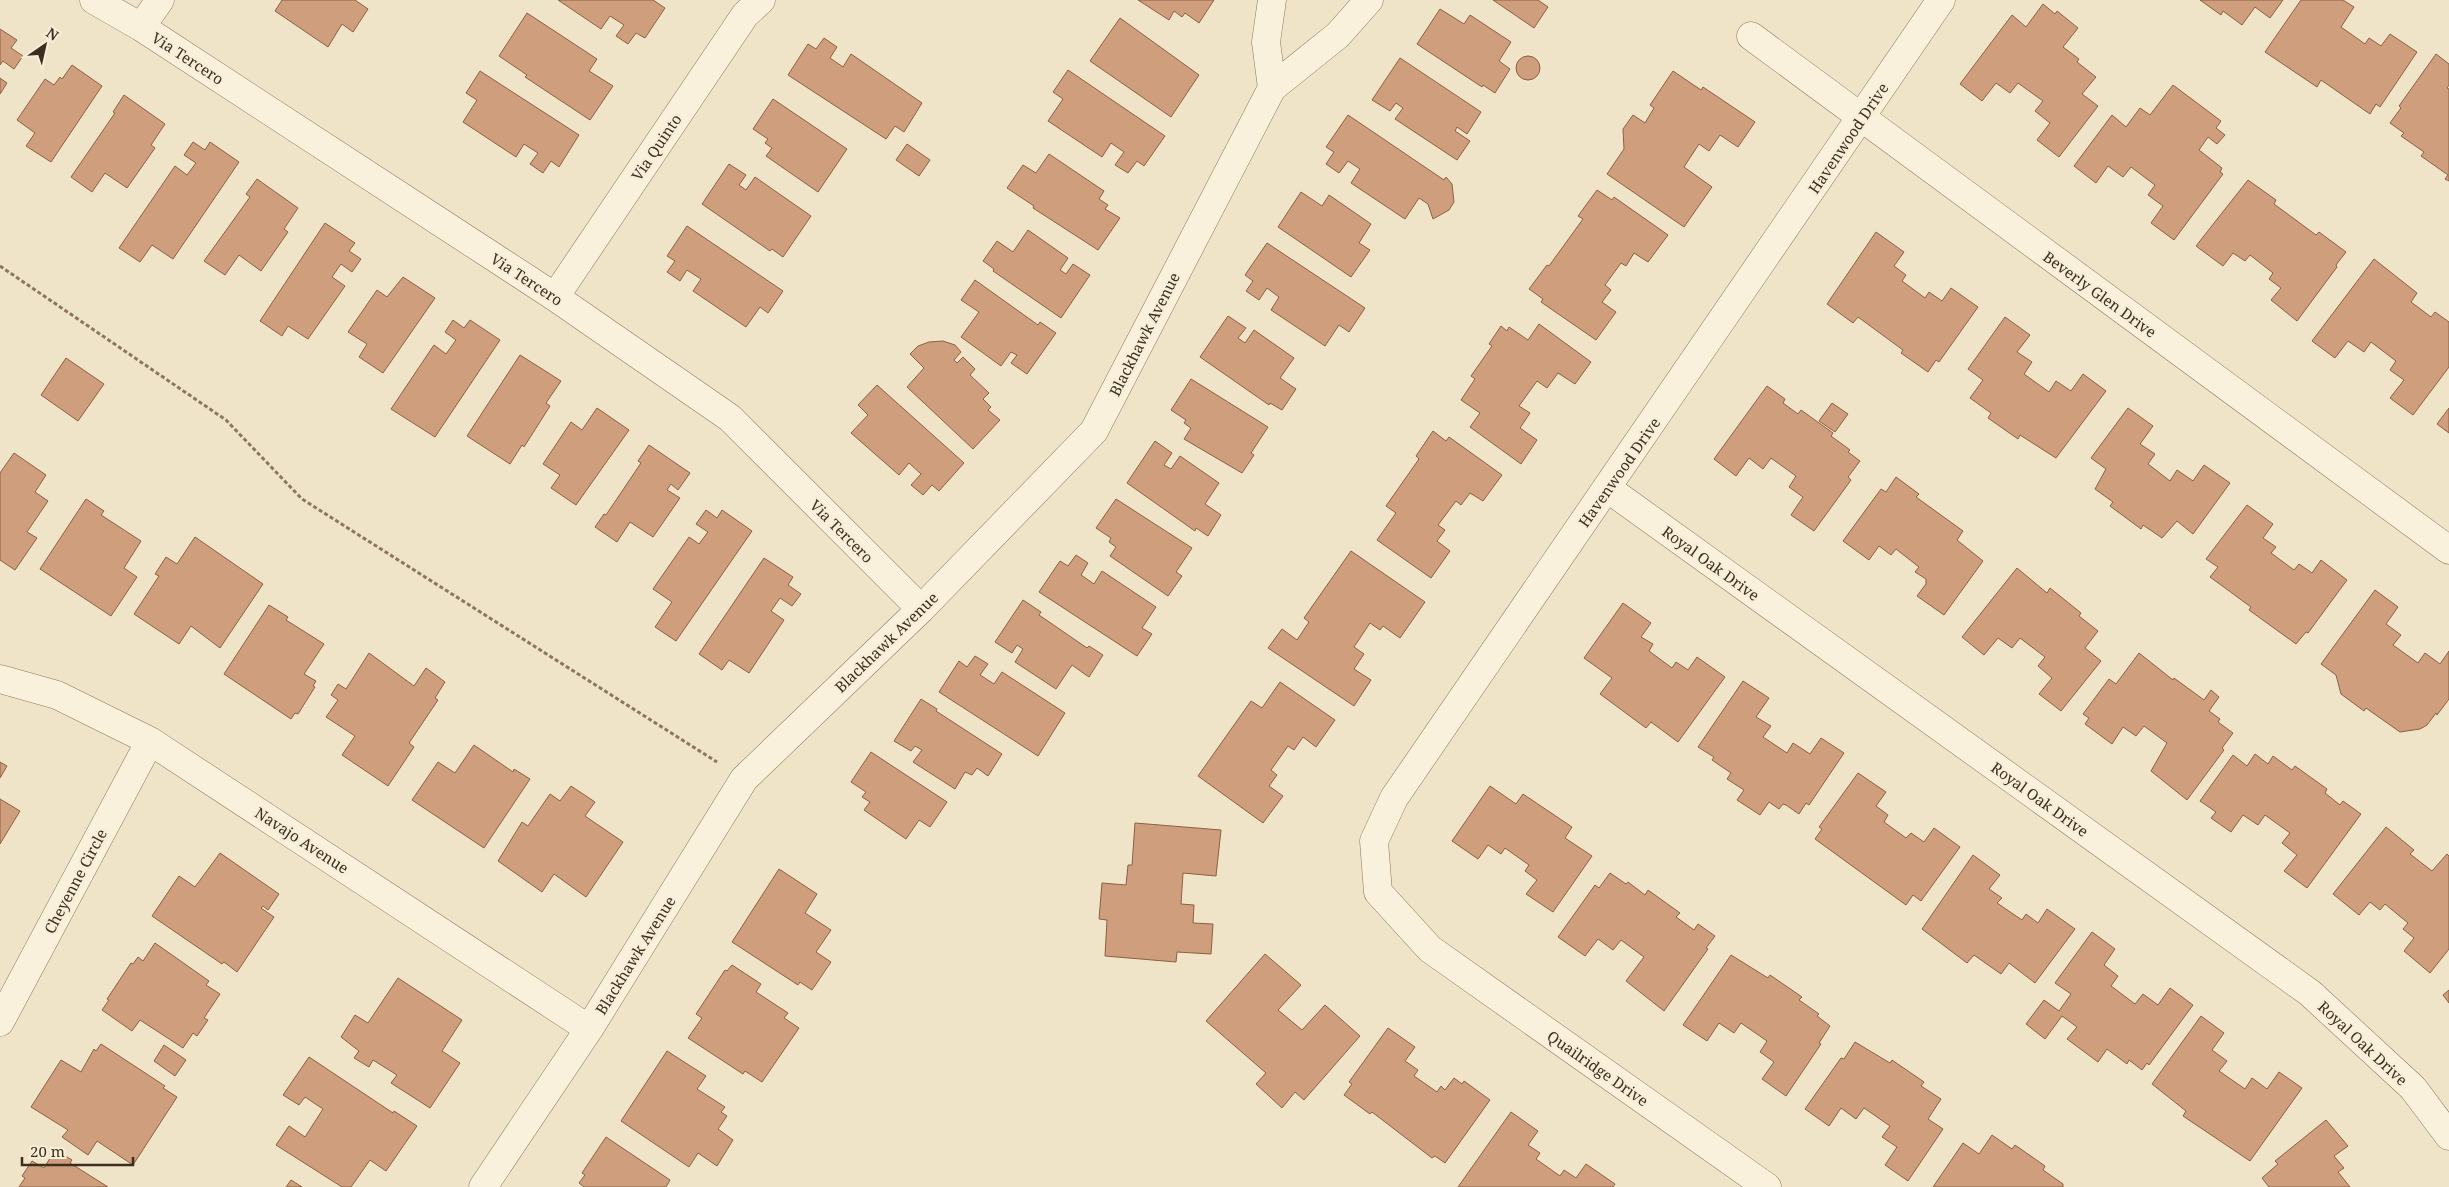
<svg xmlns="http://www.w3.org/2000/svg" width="2449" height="1187" font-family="'Noto Serif',serif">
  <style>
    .building { fill: #cf9f7d; stroke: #8d5f41 }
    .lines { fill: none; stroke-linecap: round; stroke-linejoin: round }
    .minor-casing { stroke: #8d765c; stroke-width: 29 }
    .path { stroke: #8d765c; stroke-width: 3; stroke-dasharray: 4 2.5; stroke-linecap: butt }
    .minor { stroke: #faf1dc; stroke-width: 28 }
    .labels { text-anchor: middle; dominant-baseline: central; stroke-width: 5; stroke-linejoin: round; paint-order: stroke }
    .street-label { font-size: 15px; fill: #3d2e20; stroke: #f7eed8 }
  </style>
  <rect width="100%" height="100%" fill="#f0e4c8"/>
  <path class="building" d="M282,0h73l13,9 -15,23 -11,-8 -14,23 -53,-36z
    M558,0h95l12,8 -20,30 -9,-5 -8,11 -12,-8 8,-11 -14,-9 -9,13z
    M1138,0h76l-15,23 -14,-10 -3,4 -8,-6 -5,9z
    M1493,0h45l10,7 -14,21z
    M2200,0h83l-13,18 -15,-11 -13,18 -19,-14 -2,4z
    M2301,0h42l11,7 -13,20 24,17 4,-6 12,8 9,-12 27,18 -37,55 -4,-3 -6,10 -49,-34 -4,7 -52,-35z
    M2043,4l12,10 2,-3 21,17 -15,19 16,12 -2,3 19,15 -14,17 16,12 -39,51 -22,-17 13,-17 -15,-12 8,-10 -25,-18 -8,10 -14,-10 -14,18 -22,-17 52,-69 14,12z
    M1440,9l24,15 6,-9 41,27 -12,19 11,8 -15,24 -12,-8 -1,2 -65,-43z
    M527,13l70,46 -8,12 24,15 -23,34 -65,-43 2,-2 -28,-19z
    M1120,18l79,57 -28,42 -81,-56z
    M0,29l17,11 -6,8 12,8 -9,13 -11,-8 -3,4z
    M824,38l13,9 -7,11 13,9 8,-13 71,49 -18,29 -9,-6 -9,13 -98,-64 20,-31 8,5z
    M2436,54l13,10v21l-2,3 2,1v92l-4,-2 3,-4 -27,-19 3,-4 -23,-16 3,-3 -14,-10 11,-15 -2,-2z
    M1516 68a12 12 0 1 1 24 0a12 12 0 1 1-24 0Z
    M1400,58l81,54 -14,22 -10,-7 -2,4 15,10 -13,19 -62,-41 8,-11 -7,-5 -6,8 -18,-11z
    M72,65l30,21 -51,76 -25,-16 9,-13 -18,-13 28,-41 9,6 6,-8 2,2z
    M1068,70l97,66 -21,30 -7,-5 -9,12 -13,-8 9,-13 -13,-9 -9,14 -54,-36 15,-22 -10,-7z
    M480,71l99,64 -20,32 -8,-6 -8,12 -13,-9 8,-11 -14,-9 -8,13 -53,-35 14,-22 -11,-7z
    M1673,71l28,19 2,-3 52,35 -17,25 -18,-12 -11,16 -10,-7 -15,23 28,20 -28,40 -77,-53 17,-25 -1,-20 10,-14 12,8 9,-15 -4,-3z
    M0,78l7,5 -7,11z
    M2173,85l48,36 -5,7 9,7 -8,9 -9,-7 -9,13 23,18 -2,4 3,2 -49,66 -23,-17 12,-17 -15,-11 7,-10 -24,-18 -8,10 -15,-11 -12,17 -22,-17 38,-51 14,12 14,-19 10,7z
    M124,95l41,29 -14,21 4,3 -28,40 -22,-15 -13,19 -21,-15 44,-64 -2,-1z
    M773,99l74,50 -29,43 -52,-36 6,-8 -7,-5 3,-4 -15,-10z
    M1348,115l96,65 2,-3 6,7 2,18 -5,8 -16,9 -5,-15 -9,-6 -14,21 -54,-36 9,-14 -12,-8 -9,12 -13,-9 8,-12 -8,-5z
    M193,142l12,8 5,-8 29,20 -66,97 -21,-14 -12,17 -21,-14 56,-82 12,9 9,-12 -12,-8z
    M907,144l23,16 -11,16 -23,-16z
    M1049,154l55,37 -5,8 9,6 -3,4 15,9 -22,32 -65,-42 1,-2 -27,-18 16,-23 13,8z
    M729,164l17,11 -7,10 7,5 9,-13 56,39 -28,41 -11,-8 -2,2 -68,-47z
    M257,179l41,29 -14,21 4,3 -27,39 -22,-16 -14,20 -21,-14 46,-64 -4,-3z
    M2248,180l28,20 -2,4 42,31 3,-3 27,20 -10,13 1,2 -40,54 -26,-21 10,-12 -12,-9 4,-6 -23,-18 -5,6 -12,-8 -10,13 -27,-20z
    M1597,190l15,10 2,-3 54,38 -20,27 -14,-9 -8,13 -5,-3 -16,22 6,5 -9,12 14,10 -20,28 -55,-38 2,-3 -14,-10 18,-24 2,1 34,-47 -5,-3z
    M1301,192l21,14 7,-11 42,29 -12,19 11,7 -19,27 -73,-50z
    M325,223l30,20 -6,8 12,8 -9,13 -11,-8 -9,13 13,9 -37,53 -20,-13 -6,10 -22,-15z
    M687,226l96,65 -15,22 -8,-6 -14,20 -53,-36 8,-12 -14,-9 -7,11 -13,-9 8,-11 -8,-5z
    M1028,230l40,28 -8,12 6,4 7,-10 17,11 -29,43 -68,-47 1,-2 -11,-8 14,-20 16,11z
    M1876,232l28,20 -10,14 12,9 -4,6 23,17 4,-6 13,9 9,-13 27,19 -39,55 -3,-2 -8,12 -27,-19 2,-3 -45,-33 -5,6 -26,-19z
    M1267,243l98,65 -16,24 -10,-7 -14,21 -54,-36 8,-13 -12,-9 -8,12 -13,-9 7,-10 -8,-6z
    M2374,259l43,34 -6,9 20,15 4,-5 14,10v45l-36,48 -23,-17 14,-18 -14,-10 6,-9 -25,-19 -7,10 -16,-11 -13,17 -23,-17z
    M403,277l32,21 -52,75 -24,-16 8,-13 -19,-12 29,-42 10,7z
    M975,280l63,45 2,-3 16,11 -29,41 -16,-11 6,-8 -6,-3 -10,14 -40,-29 18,-25 -18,-12z
    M1228,316l18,12 -8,10 7,5 9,-13 40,28 -14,20 16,11 -14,21 -12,-7 -1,2 -69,-48z
    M2005,317l25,18 -13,17 15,10 -8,12 25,18 7,-11 15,10 12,-17 23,17 -50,67 -36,-23 -2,4 -30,-21 3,-5 -21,-15 13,-18 -15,-11z
    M453,320l11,8 6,-8 30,20 -65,97 -44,-28 43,-64 12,9 10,-14 -11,-8z
    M1539,324l52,38 -16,22 -17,-11 -11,15 -10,-7 -18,25 11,7 -10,15 17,12 -16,24 -51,-37 10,-14 -19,-13 14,-21 -4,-3 21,-30 -3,-2 12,-18 6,5 2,-4 19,13z
    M943,341l12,4 6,7 -7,8 3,3 6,-6 12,12 -5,6 19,18 -6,6 8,8 -3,3 12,10 -27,29 -66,-62 17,-19 -14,-14 8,-8 11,-4z
    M520,355l41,26 -15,22 4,3 -26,41 -2,-2 -12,19 -43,-28z
    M66,358l38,26 -26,37 -37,-26z
    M1191,379l77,48 -17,26 3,2 -12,18 -58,-34 7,-11 -7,-5 2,-3 -15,-10z
    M877,385l87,78 -25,28 -7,-6 -9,10 -12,-10 10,-11 -12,-11 -10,12 -48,-42 17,-18 -10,-10z
    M1767,386l18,13 -2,4 15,11 3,-4 32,23 -2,3 19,14 -2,2 12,9 -12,16 3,3 -37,51 -23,-16 12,-18 -14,-10 7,-11 -25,-18 -8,11 -14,-11 -13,18 -22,-17z
    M1832,403l16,11 -13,18 -16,-11z
    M597,408l32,22 -53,75 -25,-17 9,-13 -17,-11 28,-42 11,8z
    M2128,408l25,18 -13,18 15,10 -7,10 22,17 7,-11 16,11 11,-16 26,18 -37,51 -16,-13 -15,17 -19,-13 -2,4 -31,-23 3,-4 -18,-13 11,-20 -15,-11z
    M2449,408v25l-12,-9z
    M1433,431l13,10 3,-4 53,38 -19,26 -13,-8 -9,12 -5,-4 -18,24 7,5 -8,11 13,10 -19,27 -54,-38 19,-27 -10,-7 33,-47 -3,-3z
    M1155,441l17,12 -8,12 7,4 9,-13 39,27 -14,21 16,11 -13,21 -12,-8 -1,3 -68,-48z
    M649,445l41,28 -12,17 -7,-6 -4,6 13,8 -27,39 -23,-15 -13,20 -22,-15 9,-13 2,1 35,-52 -3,-2z
    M14,453l32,22 -11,17 13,9 -21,31 10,6 -22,32 -15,-10v-87z
    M1896,477l23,17 -3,3 47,34 -6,9 26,21 -39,54 -27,-19 9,-12v-5l-11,-7 4,-5 -23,-18 -5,6 -12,-9 -10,14 -26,-19 38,-52 5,3z
    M86,499l18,12 -3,4 40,26 -17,27 13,9 -26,39 -71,-47z
    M1116,499l76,49 -16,24 6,4 -14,20 -58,-40 6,-9 -7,-5 2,-4 -15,-10z
    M2247,505l26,19 -10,14 13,9 -5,6 23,17 5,-6 13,9 9,-13 26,20 -39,53 -2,-1 -10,12 -47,-34 2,-3 -41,-30 8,-10 -12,-8z
    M706,510l11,8 5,-8 30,21 -76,110 -21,-14 17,-25 -19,-13 36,-52 10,7 9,-12 -12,-8z
    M195,537l68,47 -43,64 -29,-22 -12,18 -45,-30 25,-38 -4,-2 11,-17 11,7z
    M1351,551l74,51 -25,36 -17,-12 -3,4 -10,-7 -16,24 10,7 -10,15 17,11 -17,26 -86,-58 14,-19 15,11 12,-18 -5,-4z
    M1076,555l12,8 -7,12 13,9 8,-13 54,36 -14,21 10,6 -15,22 -98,-64 21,-31 8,5z
    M764,558l29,19 -5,8 13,9 -9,12 -12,-8 -9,13 13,9 -35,53 -20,-13 -7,10 -23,-16z
    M2017,568l30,25 3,-5 31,25 -2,3 19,15 -13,17 16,13 -40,50 -22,-17 13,-16 -14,-12 7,-9 -25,-19 -8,10 -14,-10 -14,17 -22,-18z
    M2375,590l23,17 -12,17 15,11 -8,10 25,18 7,-10 15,11 9,-13v48l-12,16 -1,-2 -9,12 -7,4 -20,3 -34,-24 -2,3 -23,-17 -5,-19 -15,-11z
    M1023,600l18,12 -2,3 48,33 2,-2 14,9 -14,22 -17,-12 -16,24 -41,-27 8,-13 -6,-4 -5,8 -17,-11z
    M1623,603l28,20 -10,14 12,7 -4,7 23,17 4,-6 12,8 9,-13 28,20 -47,65 -27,-20 -5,6 -46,-34 12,-16 -28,-20z
    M269,605l19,12 -2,3 38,24 -20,30 12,7 -3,5 2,1 -17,27 -3,-1 -4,6 -67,-45z
    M369,653l45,33 12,-18 19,14 -10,16 3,2 -29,43 5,4 -26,39 -46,-31 13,-19 -29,-19 12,-17 -7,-5 7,-11 8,5z
    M2139,653l34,27 1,-2 30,22 7,-10 8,7 -10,14 11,8 -2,3 15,11 -11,15 2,2 -37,50 -36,-29 16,-28 -23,-17 -8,10 -13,-9 -11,17 -27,-20 4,-6 -6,-4 26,-35 7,5z
    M975,656l13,8 -8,11 14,9 8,-12 63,41 -27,43 -99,-64 20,-31 8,6z
    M1743,681l26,17 -13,19 15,9 -8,11 24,16 6,-10 17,11 11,-16 23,15 -35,52 -3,-2 -7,11 -13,-9 -3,-1 -4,5 -10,-7 -9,13 -23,-15 7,-10 -17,-11 4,-6 -19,-13 2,-3 -16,-10z
    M1280,682l55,38 -19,27 -13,-10 -9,13 -6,-4 -17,24 6,5 -8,11 14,10 -20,27 -65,-47 53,-75 11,7z
    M921,699l16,10 -1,2 66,43 -14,22 -11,-8 -5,7 -7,-3 -10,17 -42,-27 9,-12 -7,-4 -4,5 -17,-10z
    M474,745l39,27 1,-3 16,10 -46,69 -72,-48 26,-38 17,11z
    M871,752l76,50 -17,25 -11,-7 -13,19 -42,-29 6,-8 -8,-5 4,-5 -15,-10z
    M2255,754l13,10 5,-8 19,14 3,-4 32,23 -2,4 15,12 3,-4 18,13 -54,74 -23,-17 13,-16 -15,-12 8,-10 -25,-18 -7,10 -15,-10 -12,17 -20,-14 5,-6 -16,-11 33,-46 14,11z
    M0,762l7,4 -7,12z
    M1858,773l28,19 -10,14 12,9 -4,7 22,16 5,-5 13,9 10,-14 26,19 -39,54 -8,-6 -7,10 -91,-66 7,-10 -3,-2z
    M571,786l24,16 -10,14 38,26 -37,55 -32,-23 -12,18 -44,-31 24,-39 6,4 22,-32 10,7z
    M1490,786l26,18 7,-10 49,33 -7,11 27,18 -39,56 -27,-18 11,-14 -12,-9 4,-6 -24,-17 -4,6 -13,-9 -10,14 -26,-18z
    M0,799l20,12 -20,33z
    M1135,823l86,7 -5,46 -33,-3 -2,31 13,1 -1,18 20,1 -2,30 -34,-2 -1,10 -71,-6 2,-36 -8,-1 3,-36 24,2 2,-20h4z
    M2386,827l28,23 -4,4 22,17 15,-17 2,2v93l-19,24 -26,-22 10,-13 -11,-9 5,-6 -23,-19 -5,6 -10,-8 -11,13 -26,-21z
    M220,853l59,41 -11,16 -5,-4 -2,2 13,9 -37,55 -13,-10 -2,2 -70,-48 27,-40 16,11z
    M1973,855l27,20 -11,14 13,9 -5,5 25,17 4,-6 12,9 9,-14 28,20 -40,54 -26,-20 -8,11 -27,-19 -7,8 -45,-34z
    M779,869l38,25 -12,19 26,17 -15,22 15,10 -19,28 -12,-8 -2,3 -66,-43z
    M1610,873l16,11 2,-2 17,13 3,-5 32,23 -4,4 18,13 4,-6 17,12 -9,12 2,1 -44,62 -38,-30 18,-24 -23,-17 -8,10 -15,-11 -13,17 -27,-19 37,-52 4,3z
    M2092,932l23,17 -11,16 14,11 -7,10 24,18 8,-10 15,11 12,-17 23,17 -44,60 -2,-2 -5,7 -13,-10 -2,4 -20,-15 -9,13 -31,-23 10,-12 -15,-11 -17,23 -19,-15 18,-24 15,11 12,-17 -16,-11z
    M155,943l54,38 -3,4 14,9 -16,24 4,2 -11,16 -4,-3 -10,15 -43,-28 -8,11 -30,-21 7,-10 -2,-1 24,-36 2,1 5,-7 5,4z
    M1265,954l36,31 -23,25 24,20 23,-25 35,31 -56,64 -9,-8 -13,16 -26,-24 10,-11 -60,-52z
    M1731,955l37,23 2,-3 32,22 -3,3 20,14 -2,2 13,10 -11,17 2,1 -35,52 -24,-17 12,-17 -14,-10 7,-11 -26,-18 -7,10 -15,-10 -12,18 -24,-16z
    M732,965l29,19 -5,8 32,21 -4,5 15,10 -37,54 -17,-11 -2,3 -55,-36 14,-20 -6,-4 29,-44 2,1z
    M398,978l64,42 -20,31 18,12 -30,45 -39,-25 6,-8 -24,-15 -4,7 -15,-9 5,-7 -18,-14 14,-22 13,8z
    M2449,990v13l-6,-8z
    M2201,1016l23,17 -12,17 15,11 -8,10 26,18 7,-11 15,11 12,-17 23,16 -52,73 -67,-45 3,-5 -34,-27z
    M1388,1028l27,19 -10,14 13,9 -4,6 23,16 4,-6 4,4 9,-12 8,6 2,-3 26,19 -45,63 -10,-7 -3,2 -60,-46 -2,2 -26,-19 8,-11 -3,-2z
    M1855,1042l35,21 2,-3 32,22 -3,4 20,13 -13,20 15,10 -35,52 -23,-16 12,-18 -15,-10 8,-11 -26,-18 -8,11 -15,-11 -12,18 -24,-17 36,-51 3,1z
    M101,1044l64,42 -2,2 14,9 -44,68 -36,-24 -9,14 -26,-18 6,-7 -37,-23 30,-47 20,12 13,-23 2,2z
    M164,1045l22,15 -11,16 -21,-15z
    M667,1051l39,25 -9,13 28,18 -4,5 6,4 -9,13 15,11 -16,26 -19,-13 -9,14 -68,-46z
    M309,1057l84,56 1,-2 23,15 -31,45 -16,-11 -19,27h-9l-66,-42 13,-19 16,11 18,-28 -18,-12 -6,8 -16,-10z
    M1511,1112l27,19 -10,14 12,8 -4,6 24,17 4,-6 12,8 10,-14 29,20 -2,3h-155z
    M2326,1120l22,26 -14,10 10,12 -6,4 12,15h-81l-7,-9 16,-14 -3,-3z
    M1992,1135l20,14 3,-4 30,21 -2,4 20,14v3h-130l30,-44 16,11z
    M606,1137l64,43 -4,7h-82l-5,-4 6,-8 -3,-2z
    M55,1150l17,10 -2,3 38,24h-89l6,-9 -3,-2 10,-15 12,7z
    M291,1180l11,7h-16z"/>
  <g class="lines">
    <g class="minor-casing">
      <path id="minor" d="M94,0l47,27 414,270 175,121 191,191
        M141,27l19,-27
        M1751,36l698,514
        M1272,88l-6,-46 6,-42
        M555,297l190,-282 16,-15
        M1607,488l703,505 103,95 36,48
        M0,679l57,16 93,46 439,288
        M0,1022l150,-281
        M483,1187l106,-158 155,-250 177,-170 173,-178 178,-343 66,-53 31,-35
        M1767,1187l-337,-238 -52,-57 -4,-51 20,-43 547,-798"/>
    </g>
    <path class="path" d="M0,266l226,154 76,79 415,263"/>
    <use href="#minor" class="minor"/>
  </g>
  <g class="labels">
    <g class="street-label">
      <text transform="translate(188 58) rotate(33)">Via Tercero</text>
      <text transform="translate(1848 138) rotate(-56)">Havenwood Drive</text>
      <text transform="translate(656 147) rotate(-56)">Via Quinto</text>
      <text transform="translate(527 279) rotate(33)">Via Tercero</text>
      <text transform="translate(2100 294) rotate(36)">Beverly Glen Drive</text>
      <text transform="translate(1144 334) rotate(-63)">Blackhawk Avenue</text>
      <text transform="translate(1619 472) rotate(-55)">Havenwood Drive</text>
      <text transform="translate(842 531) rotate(45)">Via Tercero</text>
      <text transform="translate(1711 563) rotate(36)">Royal Oak Drive</text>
      <text transform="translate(886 642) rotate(-44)">Blackhawk Avenue</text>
      <text transform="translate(2040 799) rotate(36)">Royal Oak Drive</text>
      <text transform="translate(302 840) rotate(33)">Navajo Avenue</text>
      <text transform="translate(75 881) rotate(-62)">Cheyenne Circle</text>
      <text transform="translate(635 955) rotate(-58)">Blackhawk Avenue</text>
      <text transform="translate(2363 1043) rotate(43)">Royal Oak Drive</text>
      <text transform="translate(1598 1068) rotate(35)">Quailridge Drive</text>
    </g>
  </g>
  <g transform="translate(45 45) rotate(34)" stroke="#f7eed8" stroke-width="4" paint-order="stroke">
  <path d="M0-4L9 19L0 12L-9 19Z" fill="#3d2e20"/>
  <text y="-8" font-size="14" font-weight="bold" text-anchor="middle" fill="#3d2e20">N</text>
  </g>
  <path d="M22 1157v8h111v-8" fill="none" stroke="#3d2e20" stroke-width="2.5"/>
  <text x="30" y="1157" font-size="15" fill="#3d2e20" stroke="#f7eed8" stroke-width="4" paint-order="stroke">20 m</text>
</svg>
